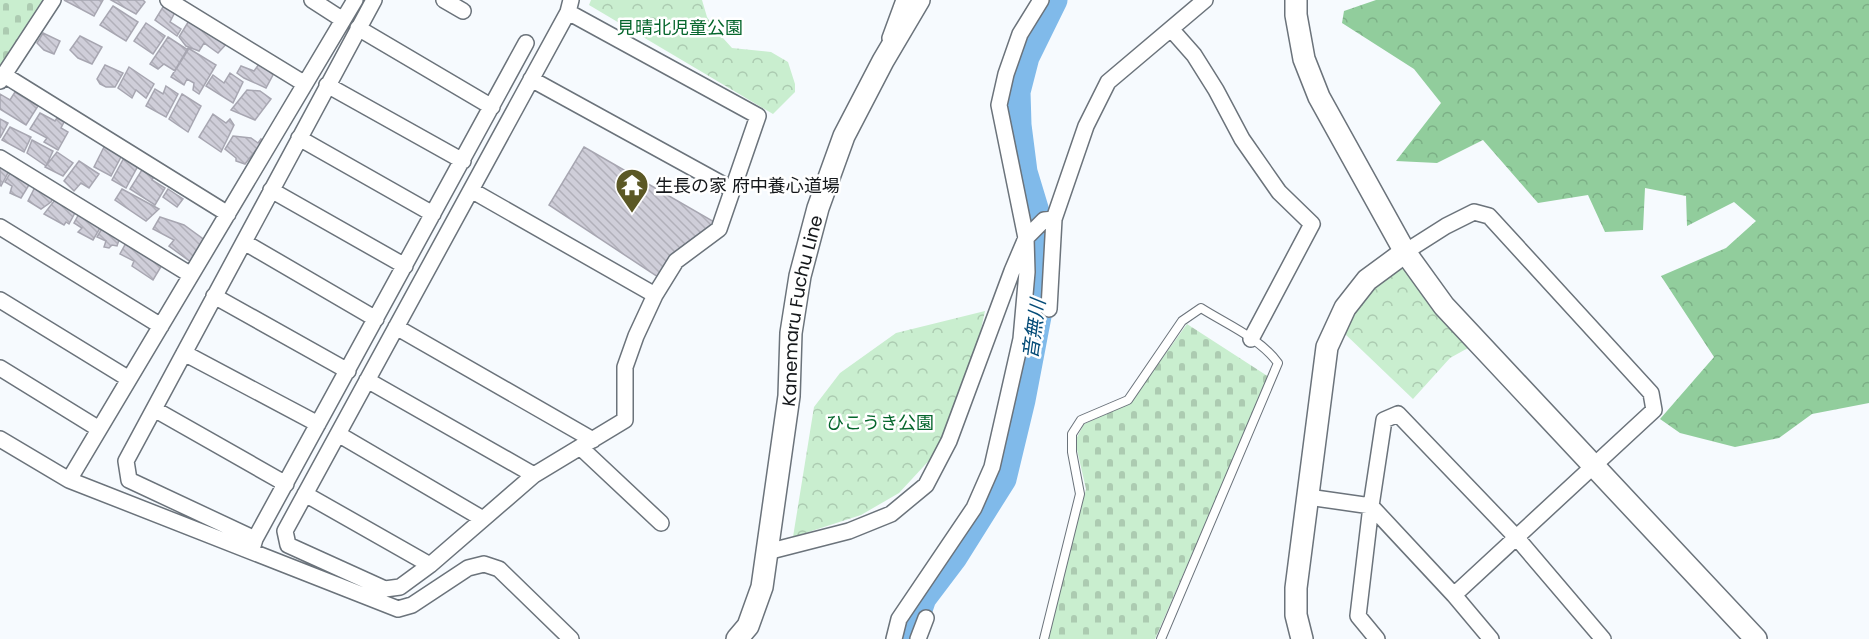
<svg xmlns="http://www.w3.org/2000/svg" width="1869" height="639" font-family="Poppins,'Noto Sans JP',sans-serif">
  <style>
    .forest { fill: url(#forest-crowns) }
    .cemetery { fill: url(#cemetery-stones) }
    .park { fill: url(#park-crowns) }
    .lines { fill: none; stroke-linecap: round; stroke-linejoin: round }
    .river { stroke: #80baea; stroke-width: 27 }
    .building { fill: url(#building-back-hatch); stroke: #a7a6b1; stroke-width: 1.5 }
    .lane-casing { stroke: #6b737b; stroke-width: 10 }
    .street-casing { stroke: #6b737b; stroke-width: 18 }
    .secondary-casing { stroke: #6b737b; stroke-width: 24 }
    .lane { stroke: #fff; stroke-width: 8 }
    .street { stroke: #fff; stroke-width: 15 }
    .secondary { stroke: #fff; stroke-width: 21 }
    .labels { text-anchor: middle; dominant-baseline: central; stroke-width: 5; stroke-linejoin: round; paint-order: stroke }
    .park-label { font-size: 18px; fill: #05662c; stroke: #fff }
    .poi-label { font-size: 18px; fill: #15181b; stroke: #fff; text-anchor: start }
    .street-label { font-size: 18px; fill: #15181b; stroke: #fff }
    .water-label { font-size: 20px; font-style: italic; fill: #054c78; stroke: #fff }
  </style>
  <defs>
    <pattern id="forest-crowns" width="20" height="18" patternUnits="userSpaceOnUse" patternTransform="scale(1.5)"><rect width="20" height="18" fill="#91cd9c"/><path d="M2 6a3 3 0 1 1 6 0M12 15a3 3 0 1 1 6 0" fill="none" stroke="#7caf86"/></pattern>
    <pattern id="cemetery-stones" width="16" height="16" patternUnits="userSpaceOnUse" patternTransform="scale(1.5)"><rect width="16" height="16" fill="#c9eecf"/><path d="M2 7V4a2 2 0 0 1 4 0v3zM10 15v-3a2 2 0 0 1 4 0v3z" fill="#accbb1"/></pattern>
    <pattern id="park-crowns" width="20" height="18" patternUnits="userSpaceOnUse" patternTransform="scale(1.5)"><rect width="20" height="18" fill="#c9eecf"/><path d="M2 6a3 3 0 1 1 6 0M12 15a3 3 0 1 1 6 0" fill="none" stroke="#accbb1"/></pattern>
    <pattern id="building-back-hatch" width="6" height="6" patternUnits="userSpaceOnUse" patternTransform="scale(1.5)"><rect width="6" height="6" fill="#cfced9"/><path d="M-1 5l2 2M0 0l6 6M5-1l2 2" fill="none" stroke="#b1b0ba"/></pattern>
  </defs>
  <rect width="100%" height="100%" fill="#f6fafe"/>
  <path class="forest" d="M1376,0h493v403l-57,11 -33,24 -44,9 -55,-14 -20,-14 54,-62 -53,-81 65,-28 30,-27 -22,-19 -47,24 -1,-30 -41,-8 -2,42 -38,2 -17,-37 -50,8 -55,-63 -46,23 -41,-2 45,-58 -27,-34 -72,-46 2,-12z"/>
  <path class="cemetery" d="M0,0h47l-47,76z
    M1187,324l82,53 -114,262h-108l39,-150 -11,-48 9,-17 46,-21z"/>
  <path class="park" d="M591,0h111l5,17 6,10 19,21 39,4 17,10 7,22v8l-22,22 -184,-109z
    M1400,264l68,84 -18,10 -37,41 -69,-66 21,-42z
    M985,311l-9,41 -40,101 -37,40 -38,22 -68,22 21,-130 26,-34 56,-40z"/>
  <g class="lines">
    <path class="river" d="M909,639l14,-41 31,-41 49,-78 19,-79 17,-89 1,-40 -3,-56 -13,-43 -6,-47 -1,-33 9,-35 28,-57"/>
  </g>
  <path class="building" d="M64,0h39l-9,16z
    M111,0h32l2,2 -9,12z
    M166,2l11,6 -7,14 11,7 -4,7 -22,-16z
    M113,6l25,16 -12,19 -26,-16z
    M190,19l40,21 -12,13 -14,-10 -5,8 -13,-5 -7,-9z
    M146,23l19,13 -12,18 -19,-13z
    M43,33l17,8 -6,13 -10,-4 -7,-7z
    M80,36l22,11 -10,17 -14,-6 -8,-8z
    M168,37l20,13 -13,21 -11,-7 -6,5 -8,-5z
    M188,48l28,17 -17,29 -6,-4 1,-7 -7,-4 -3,6 -13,-8z
    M259,64l15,9 -8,15 -22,-10 -7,-5 4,-7 13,5z
    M105,65l18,8 -8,14h-9l-6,-3 -3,-5z
    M129,67l25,17 -8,14 -10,-8 -4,8 -14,-10z
    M230,73l13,9 -10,21 -27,-17 7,-11 11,8z
    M166,86l12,8 -12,23 -20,-11 9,-17 8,5z
    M247,90l13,1 11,8 -16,21 -24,-10z
    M15,92l23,14 -12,19 -26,-16v-15l10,6z
    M182,94l19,12 -13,26 -19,-13z
    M40,113l15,8 2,-3 7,4 -3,6 7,4 -10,18 -14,-8 3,-4 -17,-9z
    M213,114l13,9 4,-4 4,6 -13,27 -22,-15z
    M0,119l8,4 -8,15z
    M10,127l21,10 -7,15 -22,-12z
    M233,136l18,2 7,5 3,-4 2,2 -18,23 -9,-3v-3l-11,-9z
    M32,140l21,11 -7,15 -19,-13z
    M105,145l17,10 -11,21 -17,-9z
    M584,147l132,76 -35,24 -20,32 -112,-74z
    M57,152l16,11 -10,13 -18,-9z
    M125,156l14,8 -13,24 -14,-8z
    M0,161l11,6 -10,19 -1,-1z
    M79,161l20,13 -10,14 -8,-5 -7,8 -10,-10z
    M145,165l11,8 -4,7 13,8 -10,17 -25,-16z
    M13,168l19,12 -11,18 -11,-5 2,-7 -7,-4z
    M37,183l18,10 -4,9 -10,7 -13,-8z
    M122,189l37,20 -13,12 -31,-21z
    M168,189l15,10 -6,8 -14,-10z
    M58,196l19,13 -8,15 -3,-2 -2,3 -20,-11z
    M80,212l23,11 -10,17 -15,-8 4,-4 -8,-5z
    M160,217l24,8 22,16 -14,22 -23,-17 5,-6 -21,-11z
    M104,225l17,9 -4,12 -5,-1 -3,3 -5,-1 2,-6 -9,-4z
    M127,241l35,24 -9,15 -21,-14 2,-5 -14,-7z"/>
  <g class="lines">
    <g class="lane-casing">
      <path id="lane" d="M1044,639l36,-145 -8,-42v-18l9,-14 47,-20 54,-79 19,-13c25,16 59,30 77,55l-117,276"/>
    </g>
    <g class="street-casing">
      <path id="street" d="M168,0l137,84
        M312,0l31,20
        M444,0l19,11
        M568,12l190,104 -39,113 -43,32 -21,34 -19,41 -11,31v53l-91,55 -104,90 -30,22 -15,2 -97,-44 -3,-14 283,-519 3,-12
        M358,28l134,79
        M1171,29l23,26 22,35 26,49 37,53 33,32 -61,115
        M890,38l14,-38
        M4,75l224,139
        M531,79l202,111
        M0,81l53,-81
        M327,85l136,76
        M299,138l134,76
        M0,158l191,117
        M271,190l134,76
        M471,190l184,105
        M0,227l161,99
        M244,242l132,77
        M1405,252l41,-26 28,-14 15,4 162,177 3,17 -200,185
        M214,296l134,75
        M0,300l129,79
        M1049,309l5,-90 32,-93 22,-44 97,-82
        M396,327l197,113
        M184,353l134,71
        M0,368l99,61
        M367,380l167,95
        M154,409l132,75
        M338,434l145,85
        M0,439l69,41 329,129 14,-4 56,-37 16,-4 15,5 72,70
        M580,447l81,76
        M69,480l286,-480
        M305,494l125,71
        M1308,497l63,9 83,89 37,44
        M255,539l-126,-59 -3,-19 248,-461
        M252,549l3,-10 271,-496
        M767,552l82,-21 42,-17 35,-29 23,-44 63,-170 14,-33 18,-18 10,-1
        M894,639l5,-20 75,-111 18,-41 29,-128 6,-67 -1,-34 -27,-133 7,-31 14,-40 21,-34
        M918,639l8,-21
        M1377,639l-19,-23 13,-110 13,-86 14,-6 118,123 87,102"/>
    </g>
    <g class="secondary-casing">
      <g id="secondary">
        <path d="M1296,0v15l8,44 15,38 86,155 39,54 312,333"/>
        <path id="s1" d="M737,639l11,-13 14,-39 27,-191 2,-63 9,-57 18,-68 26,-72 39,-75 36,-61"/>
        <path d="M1302,639l-6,-24v-27l31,-241 18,-39 22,-28 38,-28"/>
      </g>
    </g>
    <use href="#lane" class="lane"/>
    <use href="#street" class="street"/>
    <use href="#secondary" class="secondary"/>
  </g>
  <defs>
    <g id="temple-pin" transform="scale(1.725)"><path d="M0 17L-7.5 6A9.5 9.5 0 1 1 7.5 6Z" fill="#5b5825" stroke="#fff"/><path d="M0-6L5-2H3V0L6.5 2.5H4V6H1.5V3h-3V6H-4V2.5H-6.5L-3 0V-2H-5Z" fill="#fff"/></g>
  </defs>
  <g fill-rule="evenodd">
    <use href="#temple-pin" x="632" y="185"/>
  </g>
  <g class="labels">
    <g class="park-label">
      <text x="680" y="27">見晴北児童公園</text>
      <text x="880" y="422">ひこうき公園</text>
    </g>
    <g class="poi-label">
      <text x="655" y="185">生長の家 府中養心道場</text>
    </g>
    <g class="street-label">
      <text stroke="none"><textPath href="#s1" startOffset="338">Kanemaru Fuchu Line</textPath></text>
    </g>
    <g class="water-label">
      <text transform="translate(1034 329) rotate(-82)">音無川</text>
    </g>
  </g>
</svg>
